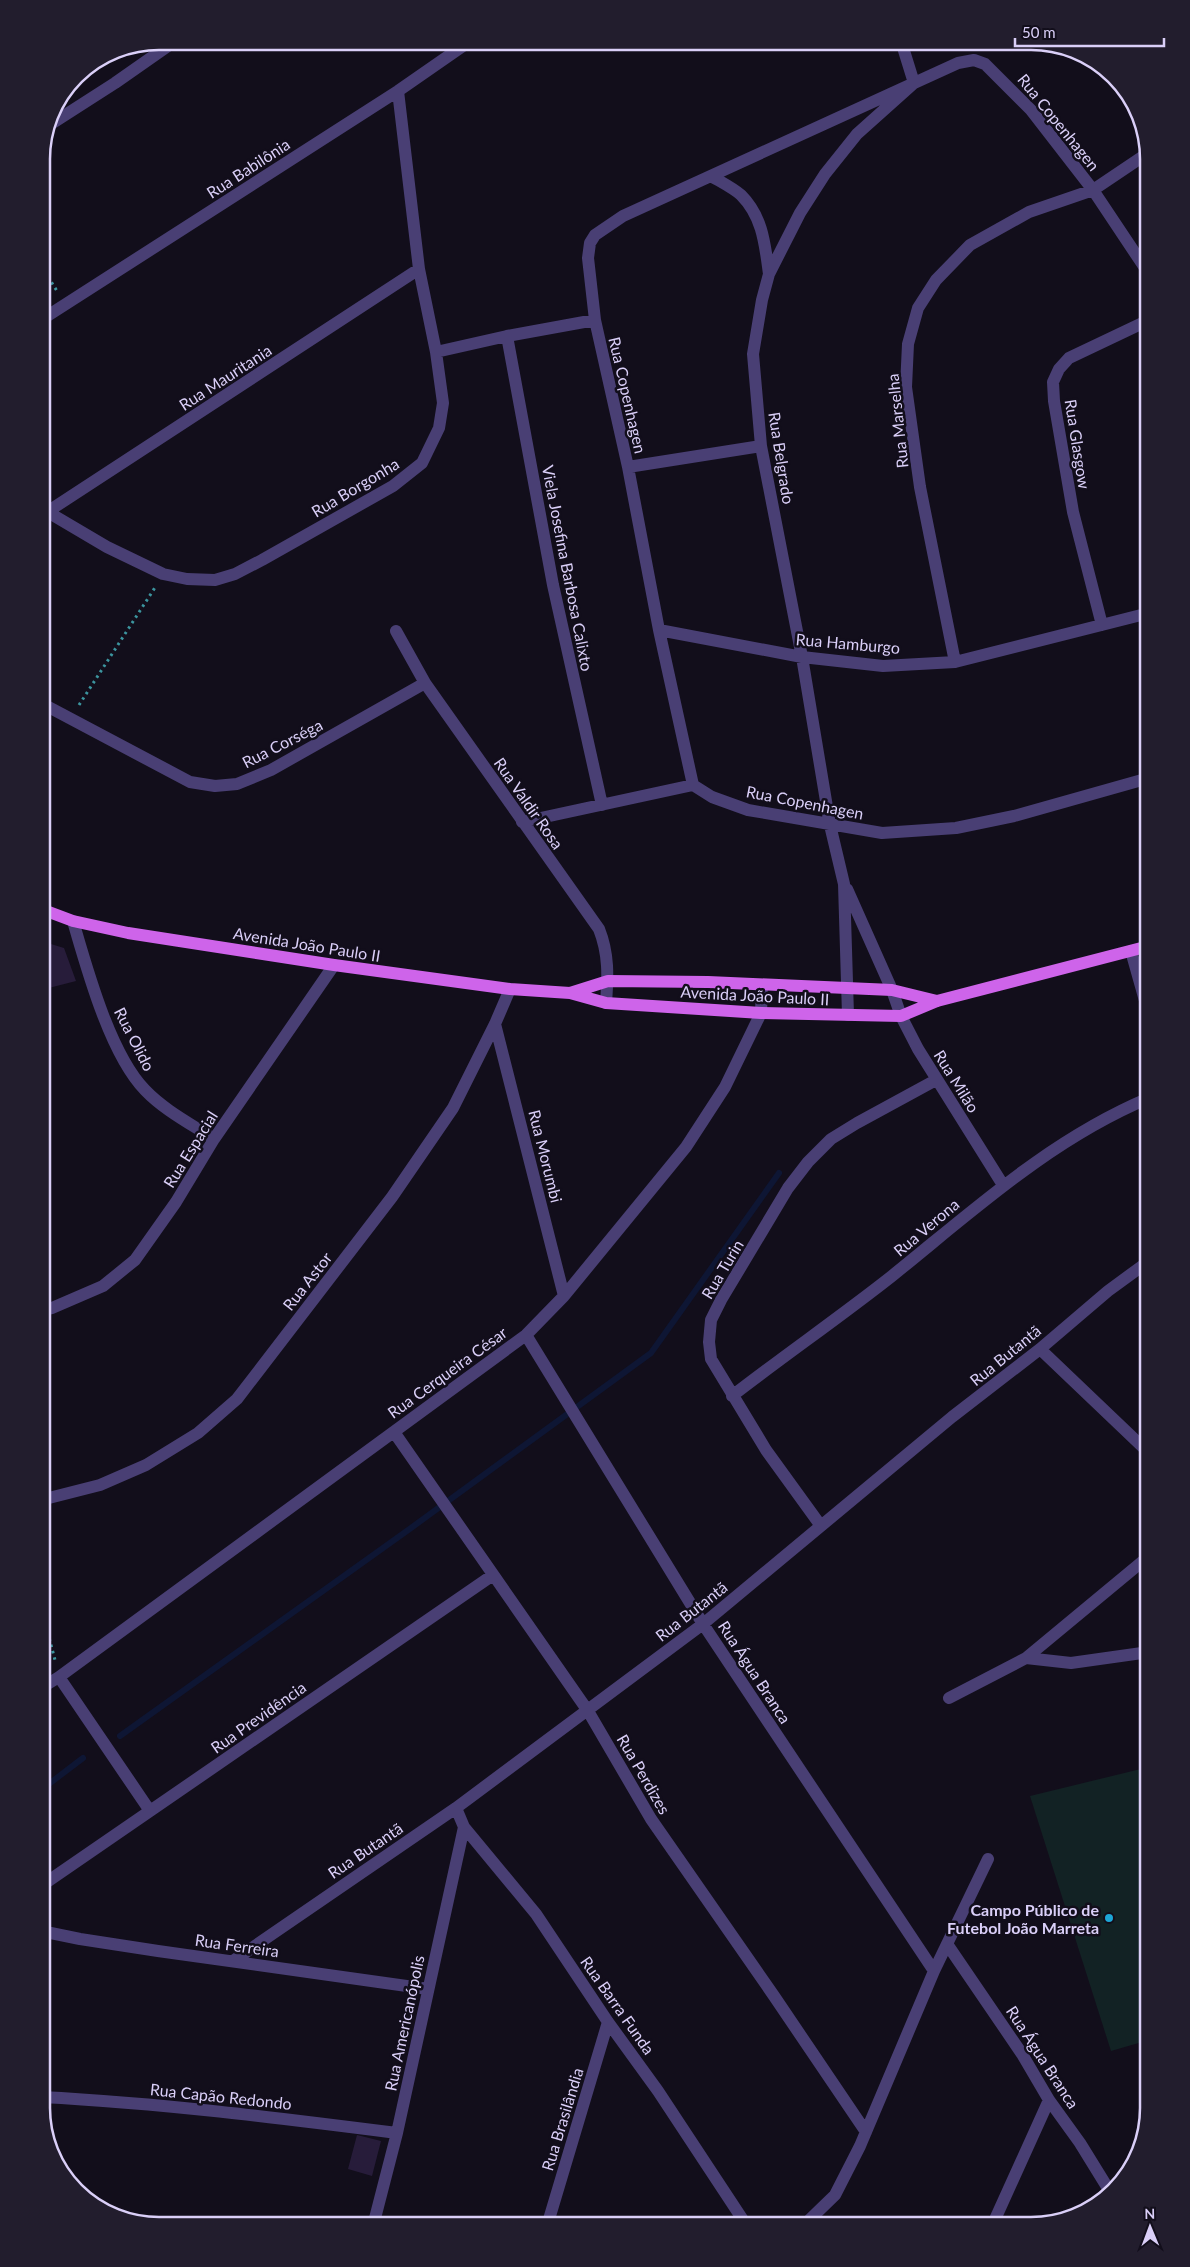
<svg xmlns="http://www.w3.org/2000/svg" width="1190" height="2267" font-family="Lato,sans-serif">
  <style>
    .green { fill: #122224 }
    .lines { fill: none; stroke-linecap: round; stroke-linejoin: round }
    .stream { stroke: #0e1634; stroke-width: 6 }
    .building { fill: #271c3a }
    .path { stroke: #3c959f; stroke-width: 3; stroke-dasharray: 2.5 4; stroke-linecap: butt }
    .minor { stroke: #493f74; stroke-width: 12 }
    .major { stroke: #ce64ea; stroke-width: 12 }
    .poi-dot { fill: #1da6d6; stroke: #120e1b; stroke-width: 2 }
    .labels { text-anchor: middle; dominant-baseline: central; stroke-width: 5; stroke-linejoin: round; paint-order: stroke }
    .street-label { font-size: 16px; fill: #dacff8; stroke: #120e1b }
    .poi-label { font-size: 16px; font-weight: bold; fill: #dacff8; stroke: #120e1b; text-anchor: end }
    .rim { fill: none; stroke: #dacff8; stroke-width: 2.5 }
  </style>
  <rect width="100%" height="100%" fill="#120e1b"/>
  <path class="green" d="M1149,1767v273l-38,11 -81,-255z"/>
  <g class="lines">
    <path class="stream" d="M120,1736l291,-208 240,-175 128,-180
      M41,1790l42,-32"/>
  </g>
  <path class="building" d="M41,941l23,7 12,33 -35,9z
    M357,2135l24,6 -9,35 -24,-7z"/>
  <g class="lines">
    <path class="path" d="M41,266l16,25
      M79,705l77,-119
      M41,1607l14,53"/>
    <path class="minor" d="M48,126l67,-43 60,-42
      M711,176c10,6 22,12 30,19 22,22 24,50 28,79
      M41,320l357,-229 72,-50
      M507,336l46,249 49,220
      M436,352l71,-16 88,-16
      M628,467l133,-21
      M41,508l66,39 56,27 24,5 28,1 20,-6 27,-14 131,-74 29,-23 17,-35 4,-25 -7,-51 -17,-83 -21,-178
      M47,512l372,-243
      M1102,625l-29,-113 -19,-111 -1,-19 6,-13 10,-11 80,-38
      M659,630l143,27 81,9 72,-4 194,-49
      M396,631l29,52 174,246c10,25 9,48 7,74
      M955,662l-35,-175 -14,-100 2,-43 10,-36 18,-28 34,-35 59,-33 64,-22 55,-37
      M41,703l149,79 25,4 22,-2 34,-14 154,-87
      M1149,778l-135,38 -58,12 -74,5 -134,-23 -36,-13 -19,-12 -34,-155 -31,-163 -33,-147 -7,-62 2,-15 5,-8 28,-19 335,-153 16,-3 11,4 46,46 62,80 56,84
      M522,822l171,-37
      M847,889l45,101 9,26 17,33 85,136
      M73,921c14,48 37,133 72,169 19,20 46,34 69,49
      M1131,951l18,64
      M848,1015l-4,-131 -14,-59 -28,-168 -41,-211 -8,-92 9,-54 7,-26 31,-61 25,-39 32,-40 57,-51 -13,-42
      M495,1024l69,272
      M41,1310l11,-2 51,-22 32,-26 41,-58 38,-63 120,-174
      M526,1335l177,289 231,347
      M1040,1349l109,104
      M732,1396c53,-41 108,-79 160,-120 82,-66 159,-137 257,-178
      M394,1432l194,279 63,108 123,177 92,136
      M41,1500l59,-15 46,-20 52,-32 39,-34 155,-202 61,-89 42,-84 15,-35
      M821,1526l-55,-76 -55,-91 -2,-17 2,-22 10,-20 67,-112 20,-26 23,-23 26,-16 79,-43
      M1026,1658l45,5 78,-11
      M59,1677l91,134
      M41,1688l18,-11 467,-342 38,-39 122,-149 39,-60 36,-74 1,-28
      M949,1698l77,-40 123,-102
      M456,1808l8,19 72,87 72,108 50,69 89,135
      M41,1886l452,-311
      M41,1931l39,8 78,12 270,38
      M947,1944l75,110 27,46 31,43 29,47
      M233,1961l223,-153 247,-184 249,-207 88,-68 68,-58 41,-30
      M41,2097c119,6 238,21 356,36
      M50,2150l2,5
      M373,2226l24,-93 67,-306
      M547,2226l61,-204
      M803,2226l32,-31 25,-49 74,-175 54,-112
      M992,2226l57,-126"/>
    <path class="major" d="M41,909l32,12 55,12 206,32 176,24 60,4 36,10 155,10 140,3 36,-15 212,-55
      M570,993l38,-12 100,1 184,8 45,11"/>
  </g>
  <circle class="poi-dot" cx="1109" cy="1918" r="5"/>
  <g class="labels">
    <g class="street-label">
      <text transform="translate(1059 122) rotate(51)">Rua Copenhagen</text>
      <text transform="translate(248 168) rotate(-33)">Rua Babilônia</text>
      <text transform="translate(225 377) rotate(-33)">Rua Mauritania</text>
      <text transform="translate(628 395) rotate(77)">Rua Copenhagen</text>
      <text transform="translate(897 421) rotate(-96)">Rua Marselha</text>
      <text transform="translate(1078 444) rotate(81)">Rua Glasgow</text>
      <text transform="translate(782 458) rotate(81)">Rua Belgrado</text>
      <text transform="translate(355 487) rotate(-31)">Rua Borgonha</text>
      <text transform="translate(568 568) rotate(79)">Viela Josefina Barbosa Calixto</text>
      <text transform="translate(848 643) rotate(5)">Rua Hamburgo</text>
      <text transform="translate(282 743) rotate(-27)">Rua Corséga</text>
      <text transform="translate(805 802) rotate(11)">Rua Copenhagen</text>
      <text transform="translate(529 803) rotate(55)">Rua Valdir Rosa</text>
      <text transform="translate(307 944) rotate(9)">Avenida João Paulo II</text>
      <text transform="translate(755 995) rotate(3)">Avenida João Paulo II</text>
      <text transform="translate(135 1039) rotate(63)">Rua Olido</text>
      <text transform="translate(957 1081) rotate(58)">Rua Milão</text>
      <text transform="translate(190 1149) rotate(-58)">Rua Espacial</text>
      <text transform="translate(546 1156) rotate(76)">Rua Morumbi</text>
      <text transform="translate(926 1227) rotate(-40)">Rua Verona</text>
      <text transform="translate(722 1269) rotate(-59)">Rua Turin</text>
      <text transform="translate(307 1281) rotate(-52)">Rua Astor</text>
      <text transform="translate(1005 1355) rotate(-39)">Rua Butantã</text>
      <text transform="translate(447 1372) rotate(-36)">Rua Cerqueira César</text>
      <text transform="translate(691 1611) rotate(-38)">Rua Butantã</text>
      <text transform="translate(755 1672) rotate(57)">Rua Água Branca</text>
      <text transform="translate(258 1717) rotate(-35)">Rua Previdência</text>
      <text transform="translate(644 1774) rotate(60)">Rua Perdizes</text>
      <text transform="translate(365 1850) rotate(-34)">Rua Butantã</text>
      <text transform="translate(237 1945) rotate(8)">Rua Ferreira</text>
      <text transform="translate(618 2005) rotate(55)">Rua Barra Funda</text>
      <text transform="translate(404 2023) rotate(-78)">Rua Americanópolis</text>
      <text transform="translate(1043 2057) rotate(57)">Rua Água Branca</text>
      <text transform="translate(221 2096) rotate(6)">Rua Capão Redondo</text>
      <text transform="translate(562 2119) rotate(-73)">Rua Brasilândia</text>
    </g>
    <g class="poi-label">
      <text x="1099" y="1909">Campo Público de<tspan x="1099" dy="18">Futebol João Marreta</tspan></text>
    </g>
  </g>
  <path d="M0 0H1190V2267H0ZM159 50H1031A109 109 0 0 1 1140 159V2108A109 109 0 0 1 1031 2217H159A109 109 0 0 1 50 2108V159A109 109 0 0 1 159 50Z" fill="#221d2d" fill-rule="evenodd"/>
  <path class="rim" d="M159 50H1031A109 109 0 0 1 1140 159V2108A109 109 0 0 1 1031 2217H159A109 109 0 0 1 50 2108V159A109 109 0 0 1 159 50Z"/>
  <g transform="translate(1150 2227) rotate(359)" stroke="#120e1b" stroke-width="4" paint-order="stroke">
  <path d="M0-4L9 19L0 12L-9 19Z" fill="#dacff8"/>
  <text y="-8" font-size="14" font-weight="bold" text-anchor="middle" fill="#dacff8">N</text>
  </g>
  <path d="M1015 38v8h149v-8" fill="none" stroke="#dacff8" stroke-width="2.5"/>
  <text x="1022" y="38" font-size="15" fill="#dacff8" stroke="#120e1b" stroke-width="4" paint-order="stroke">50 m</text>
</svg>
